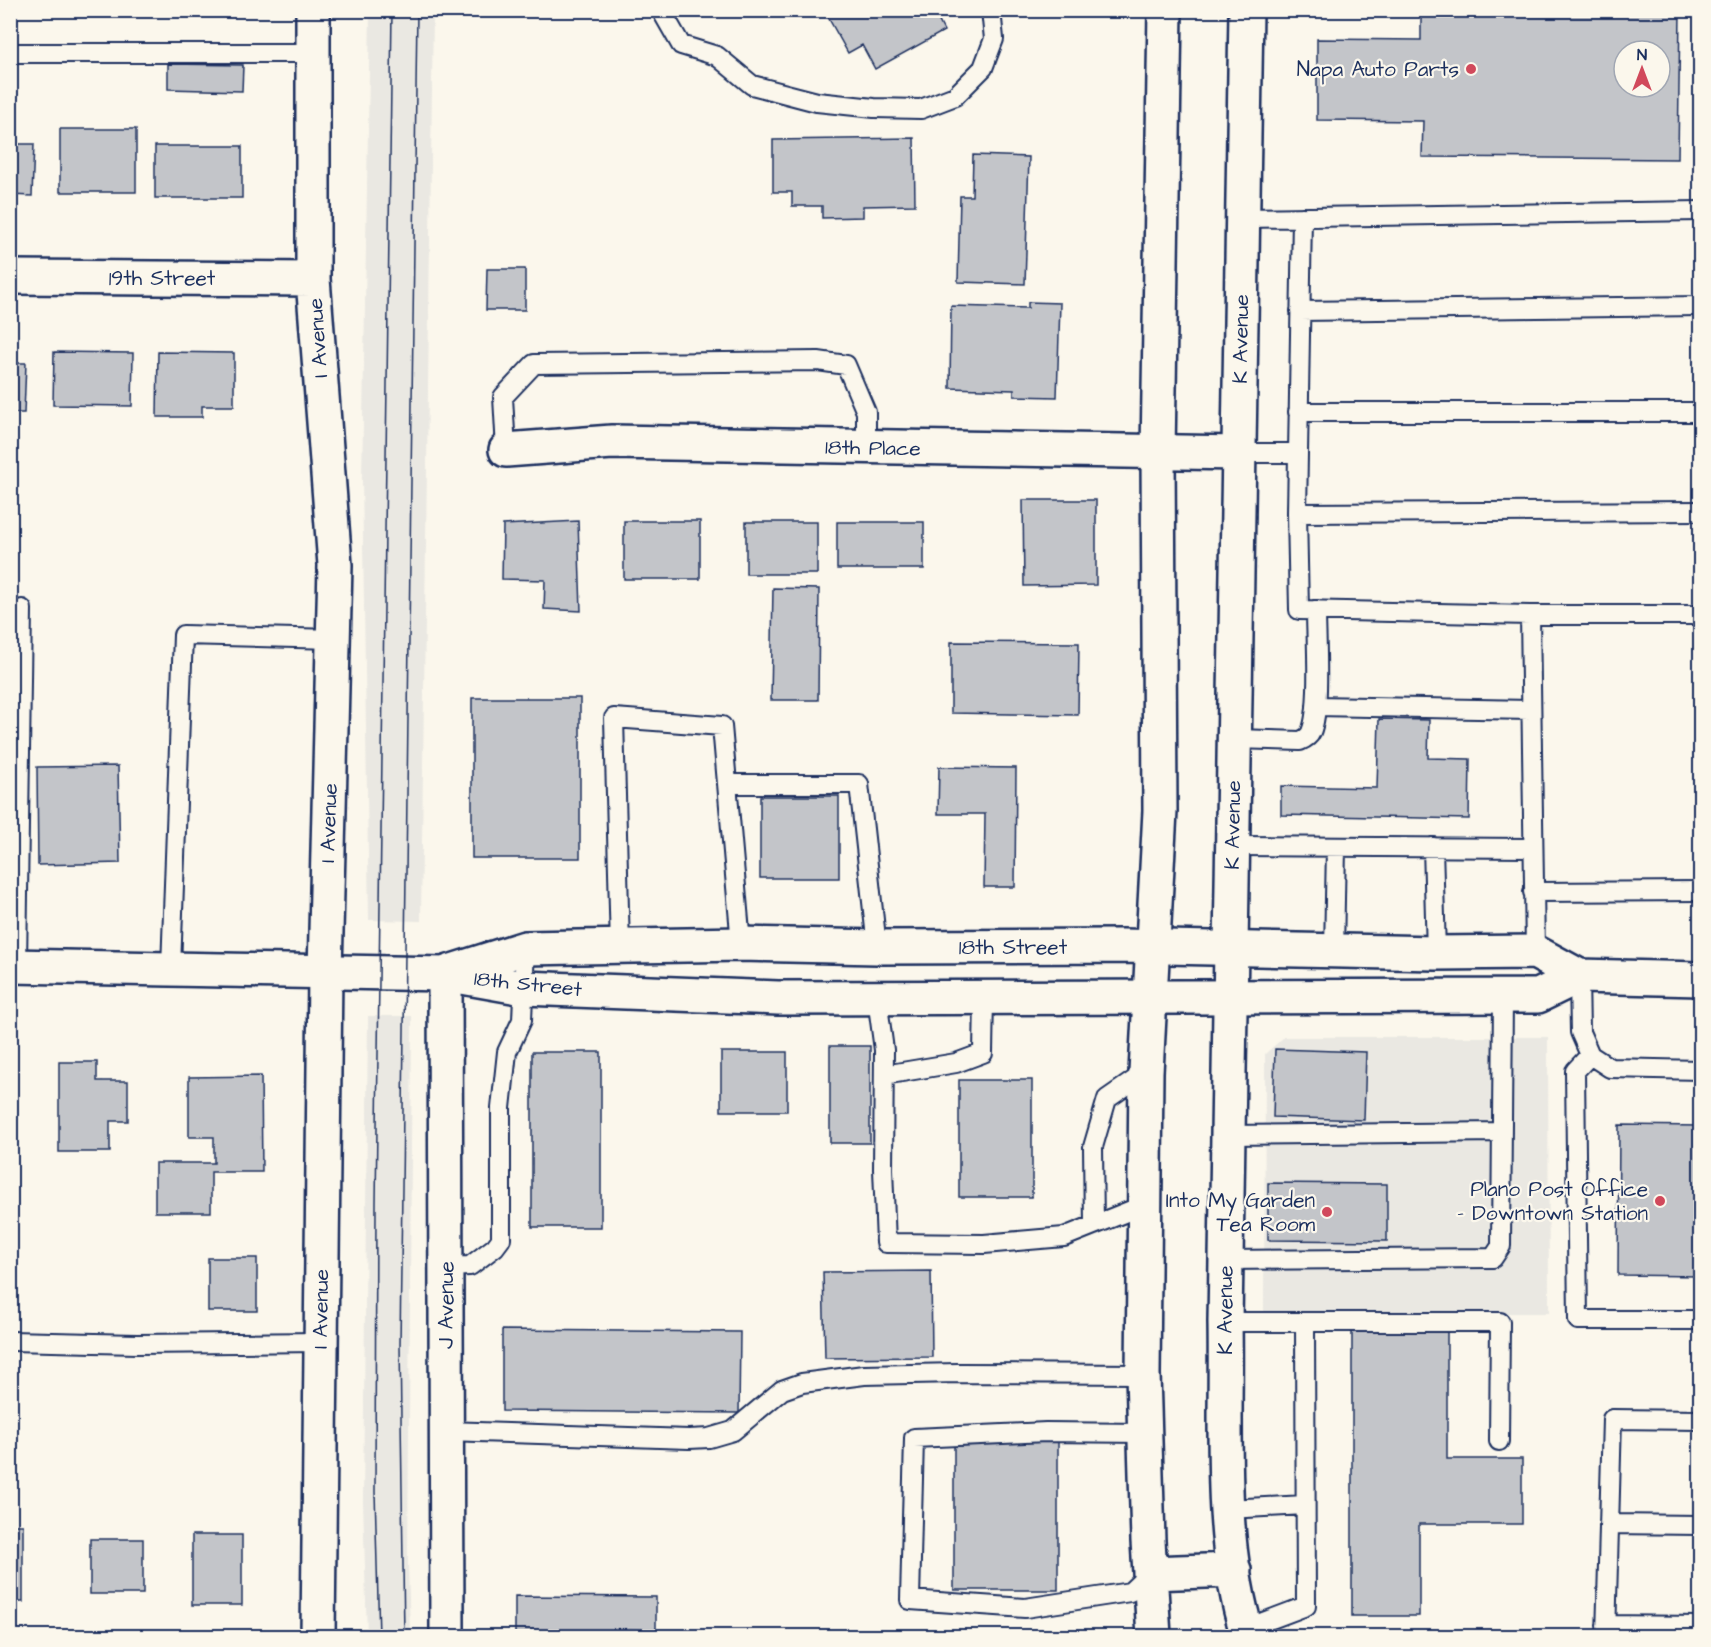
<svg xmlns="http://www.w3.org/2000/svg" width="1711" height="1647" font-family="'Architects Daughter',sans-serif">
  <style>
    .built { fill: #eae8e2 }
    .building { fill: #c3c5c9; stroke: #1b2f5e; stroke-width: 1.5; fill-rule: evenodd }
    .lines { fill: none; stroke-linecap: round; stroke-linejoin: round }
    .service-casing { stroke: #1b2f5e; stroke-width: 22 }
    .minor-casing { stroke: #1b2f5e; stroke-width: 38 }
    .tertiary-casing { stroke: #1b2f5e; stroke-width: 38 }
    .secondary-casing { stroke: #1b2f5e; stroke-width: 38 }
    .service { stroke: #fbf7ec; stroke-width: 18 }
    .minor { stroke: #fbf7ec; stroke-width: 33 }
    .tertiary { stroke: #fbf7ec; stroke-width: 33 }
    .secondary { stroke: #fbf7ec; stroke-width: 33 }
    .tram { stroke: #1b2f5e; stroke-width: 1.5 }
    .poi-dot { fill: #d1495b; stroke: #fbf7ec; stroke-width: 2 }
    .labels { text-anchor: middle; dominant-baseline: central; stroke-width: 4.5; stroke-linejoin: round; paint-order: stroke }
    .poi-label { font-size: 21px; fill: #1b2f5e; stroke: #fbf7ec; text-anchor: end }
    .street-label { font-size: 21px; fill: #1b2f5e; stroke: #fbf7ec }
  </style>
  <rect width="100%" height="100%" fill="#fbf7ec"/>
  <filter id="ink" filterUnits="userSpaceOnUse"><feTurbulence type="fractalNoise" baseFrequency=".0167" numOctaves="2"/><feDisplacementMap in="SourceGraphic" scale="12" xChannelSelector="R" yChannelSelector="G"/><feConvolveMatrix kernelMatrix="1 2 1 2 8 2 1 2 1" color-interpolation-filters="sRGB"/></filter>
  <g filter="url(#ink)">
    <path class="built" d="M370,11h63l-12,910 -52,-1 -7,-441z
      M368,1016h44l-4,547 2,73h-43l-4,-135z
      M1284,1037h264l1,276h-285l1,-259z"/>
    <path class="building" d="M824,10h109l11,21 -69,38 -13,-24 -14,8z
      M1421,10h259l-2,149 -256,-2 1,-36 -106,-1v-81l104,1zM1624,51h36v36h-36z
      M168,64l75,1 -1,26 -74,-2z
      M60,129h76v63h-76z
      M914,138l1,67 -52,1v11l-41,1v-12h-30v-14h-19v-52z
      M10,144h24l-2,52 -22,-1z
      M155,146h87v52h-87z
      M973,155l56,2 -4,127 -67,-2 2,-86h12z
      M487,269h38v41h-39z
      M1028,302l32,1 -3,94 -43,-1v-6l-64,-2 1,-82 77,2z
      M54,352l79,1 -1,53 -79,-1z
      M158,352l76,1v53h-32v11h-45z
      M10,363h16l-2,50h-14z
      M1023,500h73v85l-72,1z
      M578,521l3,90 -37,-2 1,-29 -43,-1 1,-54z
      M624,521h76v58h-76z
      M746,522h71v52h-71z
      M837,522h87v47h-87z
      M773,588l46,1 -1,111h-47z
      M951,642l128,1 -1,72 -127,-2z
      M472,698h108v160h-108z
      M1379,719l50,1 -1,38 42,1 -1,60 -188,-4v-29l96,2z
      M118,766l2,97 -82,2 -1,-98z
      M939,767l77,1 -1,119h-31l1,-73h-47z
      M760,796h79v82h-79z
      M830,1046h40v97h-40z
      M1275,1049l91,3 -2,68 -91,-3z
      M532,1052h69v175h-69z
      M721,1052h66v59h-66z
      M59,1062h38v19h31v40h-18v31h-51z
      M261,1076l1,96h-51v40h-56v-49h59v-26h-25v-60z
      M959,1080h73v117h-73z
      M1619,1125l81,1v150l-82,-1z
      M1268,1183l119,1v57l-119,-1z
      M208,1258h49v53h-49z
      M931,1271l1,86 -107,1 -2,-86z
      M1352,1326h95v133h75v65h-103v92h-67z
      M502,1330l238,2 -1,81 -237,-2z
      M954,1441h104v149h-104z
      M10,1525h13v77h-13z
      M192,1535h50v70h-50z
      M90,1539h53v55h-53z
      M515,1596l141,1v33l-40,-1v7h-101z"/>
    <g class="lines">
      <g class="service-casing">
        <path id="service" d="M661,10l20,35 36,11 35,29 65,17 57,6 47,1 34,-13 28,-28 11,-29 -3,-29
          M10,53h303
          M1302,217l-5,296 403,-2
          M1243,218l457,-7
          M1300,311l400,-5
          M1298,412h402
          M506,450l-3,-53 31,-33 284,-3 28,4 20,47v36
          M1239,453h58
          M1297,513l2,97 231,5
          M1316,706l215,4
          M1235,739l65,2c5,-2 9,-4 11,-9 10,-23 5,-94 5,-122
          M727,784h132l18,163
          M1233,846l299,2
          M1433,847l3,106
          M1533,892l167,-1
          M620,948l-6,-230 108,8 19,218
          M1334,951l2,-104
          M1535,952l-5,-337h170
          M17,966l5,-357
          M171,968l12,-333 151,4
          M1579,976l1,56 10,23 20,13 90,2
          M877,998l7,52 -1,119 3,74 98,1 80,-7 80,-32
          M1590,1055l-15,16 3,249h122
          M884,1075l72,-12 27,-10 1,-55
          M1227,1135l275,-3
          M1094,1225l-1,-78 14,-48 39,-27
          M1225,1260l268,-2 8,-12 2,-249
          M445,1267l25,-1 25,-19 6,-8v-131l6,-56 15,-32 3,-72
          M1225,1322h80l1,284 -61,23
          M1305,1322h195l-1,119
          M10,1341l127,3 184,-2
          M446,1431l243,8 20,-1 24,-7 49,-41 20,-7 62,-8 94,-2 185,1
          M1144,1433l-98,-1 -132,6 -4,162 115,8 105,-16 20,-19
          M1227,1509l78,-4
          M1609,1524l91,1
          M1606,1625l94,1
          M1606,1636l6,-217 88,1"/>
      </g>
      <g class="minor-casing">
        <path id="minor" d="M313,10v269l22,286 -10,407 -7,664
          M10,277l303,2
          M506,450l106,-8 627,11
          M445,974l2,662"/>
      </g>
      <g class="tertiary-casing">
        <path id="tertiary" d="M10,966l435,8 79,14 254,10 760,-2 41,-20
          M449,972l76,-24 216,-4 136,3 245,-1 314,7 99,-1 44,24 121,3"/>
      </g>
      <g class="secondary-casing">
        <path id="secondary" d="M1246,10l-21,1312c2,102 -8,217 23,314
          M1150,1573l84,-3
          M1154,1636l-6,-95 -5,-167 3,-302 14,-261 -2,-358 7,-443"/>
      </g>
      <use href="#service" class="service"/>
      <use href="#minor" class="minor"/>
      <use href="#tertiary" class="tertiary"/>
      <use href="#secondary" class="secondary"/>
      <path class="tram" d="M379,1636l-4,-144 1,-289 16,-1193
        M404,1636l-4,-291 17,-1335"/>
    </g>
  </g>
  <g class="poi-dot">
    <circle cx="1471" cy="69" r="6"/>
    <circle cx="1660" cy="1201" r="6"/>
    <circle cx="1327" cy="1212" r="6"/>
  </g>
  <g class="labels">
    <g class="poi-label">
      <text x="1459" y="69">Napa Auto Parts</text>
      <text x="1648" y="1189">Plano Post Office<tspan x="1648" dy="24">- Downtown Station</tspan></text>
      <text x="1315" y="1200">Into My Garden<tspan x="1315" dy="24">Tea Room</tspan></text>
    </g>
    <g class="street-label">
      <text x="162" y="278">19th Street</text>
      <text transform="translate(318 338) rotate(-94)">I Avenue</text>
      <text transform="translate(1241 339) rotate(-89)">K Avenue</text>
      <text transform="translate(873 448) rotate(1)">18th Place</text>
      <text transform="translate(329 823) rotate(-88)">I Avenue</text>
      <text transform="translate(1233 825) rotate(-89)">K Avenue</text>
      <text x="1013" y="947">18th Street</text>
      <text transform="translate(528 984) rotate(6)">18th Street</text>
      <text transform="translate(446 1305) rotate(-90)">J Avenue</text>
      <text transform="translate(321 1309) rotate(-89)">I Avenue</text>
      <text transform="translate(1225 1310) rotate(-90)">K Avenue</text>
    </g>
  </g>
  <rect width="1711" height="1647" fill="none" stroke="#fbf7ec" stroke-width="36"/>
  <rect x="18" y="18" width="1675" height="1611" fill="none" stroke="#1b2f5e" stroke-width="2" filter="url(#ink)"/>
  <g transform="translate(1642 69)"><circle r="28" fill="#fbf7ec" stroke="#a1a7b3" stroke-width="1.5"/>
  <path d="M0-4.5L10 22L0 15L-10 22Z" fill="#d1495b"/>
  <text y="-9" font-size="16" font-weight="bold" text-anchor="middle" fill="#1b2f5e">N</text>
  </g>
</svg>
